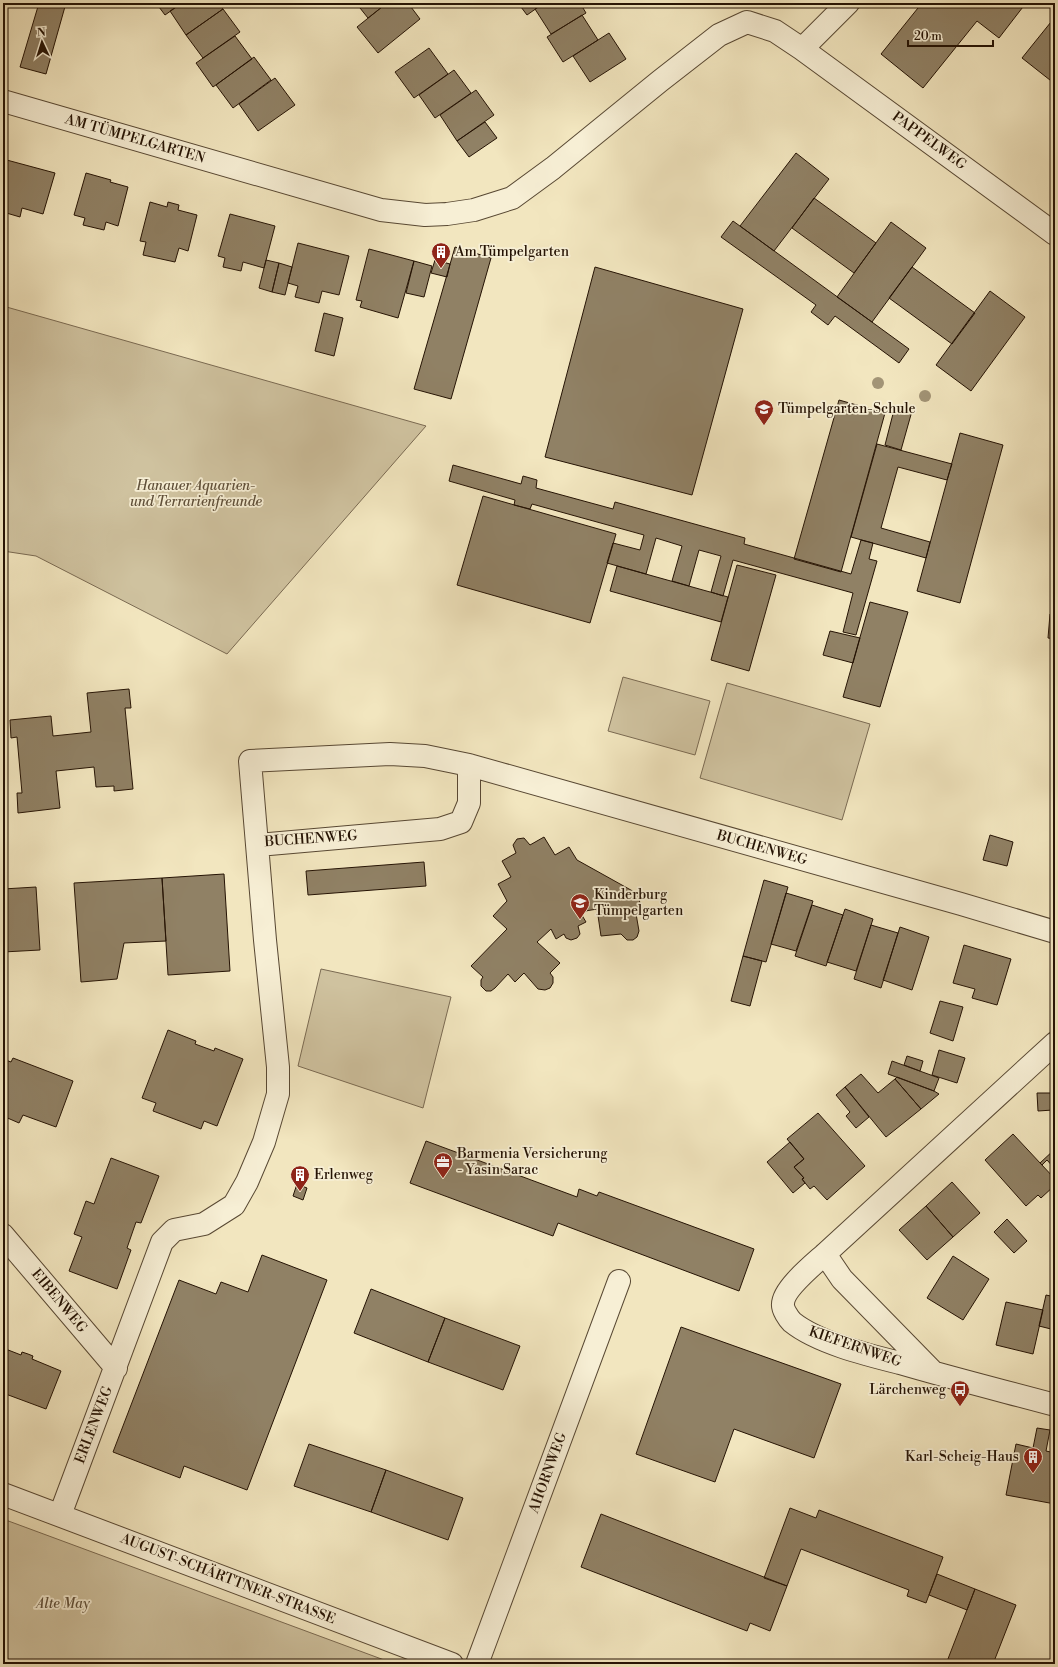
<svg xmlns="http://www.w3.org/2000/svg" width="1058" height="1667" font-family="'Libre Bodoni',serif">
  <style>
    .green { fill: #cfc29f; stroke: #7a6a52 }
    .building { fill: #908165; stroke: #251304 }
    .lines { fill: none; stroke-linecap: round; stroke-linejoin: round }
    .minor-casing { stroke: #584833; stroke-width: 24 }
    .minor { stroke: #f7efd5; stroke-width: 22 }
    .tree { fill: #a29476 }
    .labels { text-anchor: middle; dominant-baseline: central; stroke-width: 3.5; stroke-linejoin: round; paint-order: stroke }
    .street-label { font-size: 14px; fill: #251304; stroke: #f7efd5 }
    .poi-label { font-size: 14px; fill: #251304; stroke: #f7efd5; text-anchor: start }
    .park-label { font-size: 14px; font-style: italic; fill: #60503a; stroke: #f7efd5 }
  </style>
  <rect width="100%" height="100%" fill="#f2e6bf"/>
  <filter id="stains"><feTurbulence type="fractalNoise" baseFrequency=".005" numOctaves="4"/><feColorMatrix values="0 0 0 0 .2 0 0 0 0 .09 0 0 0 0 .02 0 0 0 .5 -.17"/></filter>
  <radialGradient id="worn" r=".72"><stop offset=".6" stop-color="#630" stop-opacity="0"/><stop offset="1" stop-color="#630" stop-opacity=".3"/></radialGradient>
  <path class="green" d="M3,306l423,120 -199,228 -191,-98 -33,-5z
    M623,677l87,24 -15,54 -87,-24z
    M727,683l143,41 -28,96 -142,-42z
    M321,969l130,28 -28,111 -125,-42z
    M3,1519l392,145h-392z"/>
  <path class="building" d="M39,3h27l-20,71 -26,-7z
    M156,3h26l-17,12z
    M182,3h37l4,6 -37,26 -16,-24z
    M356,3h31l-19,15z
    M387,3h21l12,16 -42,34 -21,-26z
    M518,3h26l-17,12z
    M544,3h36l6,10 -35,21 -16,-25z
    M922,3h104l-27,35 -22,-17 -54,67 -42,-34z
    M223,9l17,23 -37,26 -17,-23z
    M582,15l16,25 -35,22 -16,-25z
    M1055,17v67l-33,-26z
    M609,33l17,26 -36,23 -17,-26z
    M235,36l17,23 -39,28 -17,-24z
    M429,48l19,26 -34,24 -19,-26z
    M254,57l17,23 -38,28 -17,-23z
    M454,70l17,23 -36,25 -16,-23z
    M275,78l20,27 -37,26 -19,-27z
    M476,90l18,25 -37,26 -17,-26z
    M485,122l12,16 -28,19 -12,-16z
    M796,153l33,26 -55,72 -34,-25z
    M3,159l52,14 -12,41 -21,-6 -2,9 -17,-5 3,-8 -3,-1z
    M86,173l25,7 -1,2 18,5 -10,39 -12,-4 -2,8 -21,-5 2,-7 -11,-3z
    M814,198l62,45 -22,30 -62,-45z
    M150,202l17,5 1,-5 11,3 -1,5 19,5 -9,36 -9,-3 -4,14 -32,-7 3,-13 -6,-1z
    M230,214l45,12 -11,42 -21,-6 -2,9 -18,-4 2,-9 -7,-2z
    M733,221l176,128 -10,14 -64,-47 -7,9 -17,-13 5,-7 -95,-68z
    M891,222l35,26 -54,74 -35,-25z
    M298,243l51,13 -10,39 -17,-4 -3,12 -24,-6 3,-11 -10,-3z
    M455,247l36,11 -40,141 -37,-10z
    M369,249l45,12 -16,57 -38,-11 2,-6 -6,-1z
    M266,260l13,3 -7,29 -13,-4z
    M435,260l15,4 -3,13 -16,-4z
    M414,261l18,5 -8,31 -18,-4z
    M279,263l13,4 -7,28 -13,-3z
    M595,267l148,42 -51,186 -147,-38z
    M912,267l63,46 -23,31 -63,-46z
    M990,291l35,26 -54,74 -35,-26z
    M324,313l19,5 -9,38 -19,-5z
    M839,400l46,13 -44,159 -47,-13z
    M895,406l17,5 -11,39 -16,-5z
    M960,433l43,12 -43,158 -43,-12z
    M877,444l75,20 -5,16 -49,-13 -17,61 49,14 -4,16 -75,-21z
    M453,465l68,19 2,-8 14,4 -1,8 77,21 2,-7 130,36 -1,6 107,30 10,-34 12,3 -4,16 8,2 -21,74 -13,-3 10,-39 -120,-33 -10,36 -12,-4 10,-36 -22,-6 -10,36 -17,-5 10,-35 -26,-8 -10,36 -39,-11 6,-20 27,7 4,-15 -112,-31 -2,5 -16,-4 1,-5 -66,-19z
    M483,496l133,38 -26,89 -133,-38z
    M737,565l39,10 -27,96 -38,-11z
    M617,566l111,31 -7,25 -111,-31z
    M870,602l38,10 -28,95 -37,-10z
    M1050,614l5,1v24l-7,-1z
    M830,631l30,7 -7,25 -30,-8z
    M129,689l2,19h-6l8,81 -19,2v-5l-18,1 -2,-20 -38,4 4,37 -42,5 -1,-20h5l-5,-56 -6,1 -1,-18 41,-4 2,20 38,-4 -4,-39z
    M990,835l23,7 -6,24 -24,-6z
    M544,837l11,18 14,-8 8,13 61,34 3,14h-6l4,23 -2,6 -4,3h-6l-6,-6 -20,2 -4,-27 -17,3 6,10 -8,4 2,8 -3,4 -6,2 -5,-2 -2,-4 -8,5 -5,-10 -14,13 23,21 -10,10 3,4v6l-3,5 -5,2 -7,-1 -14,-16 -9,9 -7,-8 -13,14 -4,3h-5l-5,-5v-6l2,-3 -12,-11 36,-37 -14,-13 14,-15 -9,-17 13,-7 -9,-16 14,-8 -3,-8 4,-6 7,-1 6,7z
    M424,862l2,24 -118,9 -2,-24z
    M224,874l6,97 -62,4 -6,-97z
    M162,878l4,63 -42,2 -7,36 -36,3 -7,-99z
    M764,880l24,7 -22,75 -23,-6z
    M36,887l4,63 -37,2v-63z
    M786,893l27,8 -17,50 -25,-7z
    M812,905l31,10 -17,51 -31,-10z
    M845,909l28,10 -17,52 -29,-9z
    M871,925l27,8 -17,55 -27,-9z
    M900,927l29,10 -17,53 -29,-10z
    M964,945l47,14 -14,46 -25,-7 3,-9 -22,-6z
    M743,956l19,5 -12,45 -19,-5z
    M940,1001l23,6 -10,34 -23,-8z
    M168,1030l28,11 -1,3 19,7 1,-3 28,11 -26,67 -13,-5 -3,8 -48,-18 3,-8 -14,-5z
    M939,1050l26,8 -8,25 -25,-8z
    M907,1056l16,5 -3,10 -16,-6z
    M13,1058l60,23 -17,46 -33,-12 -4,8 -16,-7v-57l8,3z
    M892,1061l47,17 -5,13 -46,-17z
    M861,1074l17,19 17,-14 26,30 -35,28 -41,-50z
    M897,1077l37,14 5,3 -18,15 -26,-30z
    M845,1087l24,30 -13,11 -10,-12 4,-4 -14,-17z
    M1037,1093h15l1,17 -15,1z
    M818,1113l47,53 -38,34 -13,-14 -4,3 -8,-10 2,-1 -10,-11 10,-8 -17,-20z
    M1013,1134l42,45 -4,4 3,3 -13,12 -3,-3 -12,11 -41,-46z
    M426,1141l151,56 2,-8 18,7 2,-4 155,57 -15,42 -181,-68 -5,13 -143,-53z
    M790,1142l14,17 -10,8 10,11 -2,1 3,4 -12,10 -26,-31z
    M1055,1149v20l-8,-9 -5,5 -2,-2z
    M111,1158l48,18 -18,47 -5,-1 -9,26 4,2 -14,39 -48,-18 13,-34 -8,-3 12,-33 8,3z
    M952,1182l28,31 -27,24 -27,-31z
    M297,1184l10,4 -4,12 -10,-4z
    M926,1206l27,31 -26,23 -28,-30z
    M1007,1219l20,22 -13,12 -20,-21z
    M262,1255l65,25 -80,210 -63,-24 -4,12 -67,-26 66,-172 37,14 5,-12 27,10z
    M953,1256l36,23 -26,41 -36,-22z
    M371,1289l74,29 -17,44 -74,-29z
    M1046,1295l9,2v33l-16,-4z
    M1006,1302l37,8 -10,44 -37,-9z
    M445,1318l75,28 -17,44 -75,-28z
    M681,1327l160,57 -27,74 -80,-29 -19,53 -79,-28z
    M3,1348l18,7 1,-3 6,2 5,2 -1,3 29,12 -15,38 -43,-16z
    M1037,1428l13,2 -4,21 9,2v51l-49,-9 10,-51 17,4z
    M309,1444l77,26 -15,42 -77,-26z
    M386,1470l77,28 -15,42 -77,-28z
    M790,1508l26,10 3,-8 124,47 -17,46 -19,-7 2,-6 -108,-41 -14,37 -23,-8z
    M601,1514l186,72 -17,45 -20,-8 -3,8 -166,-64z
    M937,1574l38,15 -8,21 -38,-15z
    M975,1589l41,16 -23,59h-47z
    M27,1661l9,3h-10z"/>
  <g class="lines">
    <g class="minor-casing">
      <path id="minor" d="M802,49l46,-46
        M3,101l378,109 44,5 22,-1 27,-4 38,-12 41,-30 107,-87 59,-46 28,-13 28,9 27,18 253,185
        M258,845l182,-16 21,-7 8,-19v-38
        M1055,1043l-230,211c-11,10 -42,35 -42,50 -1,5 6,15 9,18 26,21 76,33 108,41 51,15 103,28 155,42
        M3,1235l113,133
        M825,1254l17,25 91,93
        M3,1494l449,170
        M60,1515l102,-273 12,-12 30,-6 30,-19 13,-23 17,-40 14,-48v-27l-13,-127 -15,-179 140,-7 35,2 44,9 492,139 94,28
        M477,1664l142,-383"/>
    </g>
    <use href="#minor" class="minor"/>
  </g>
  <g class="tree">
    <circle cx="878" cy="383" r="6"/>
    <circle cx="925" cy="396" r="6"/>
  </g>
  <defs>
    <g id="building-pin" transform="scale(1)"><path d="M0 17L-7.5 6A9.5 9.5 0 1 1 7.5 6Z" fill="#8f2418" stroke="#f7efd5"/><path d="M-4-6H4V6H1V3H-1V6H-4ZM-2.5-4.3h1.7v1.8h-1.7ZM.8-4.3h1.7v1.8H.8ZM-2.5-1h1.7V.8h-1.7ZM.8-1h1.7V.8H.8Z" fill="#fff"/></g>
    <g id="school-pin" transform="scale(1)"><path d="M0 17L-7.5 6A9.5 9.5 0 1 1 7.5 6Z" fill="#8f2418" stroke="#f7efd5"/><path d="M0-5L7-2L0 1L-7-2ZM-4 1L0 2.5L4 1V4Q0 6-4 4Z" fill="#fff"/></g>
    <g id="office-pin" transform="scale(1)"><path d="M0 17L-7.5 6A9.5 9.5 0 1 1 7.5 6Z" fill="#8f2418" stroke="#f7efd5"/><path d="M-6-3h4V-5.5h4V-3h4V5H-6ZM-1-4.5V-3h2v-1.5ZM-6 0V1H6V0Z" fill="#fff"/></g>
    <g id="bus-pin" transform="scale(1)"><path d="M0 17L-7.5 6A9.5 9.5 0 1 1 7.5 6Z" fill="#8f2418" stroke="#f7efd5"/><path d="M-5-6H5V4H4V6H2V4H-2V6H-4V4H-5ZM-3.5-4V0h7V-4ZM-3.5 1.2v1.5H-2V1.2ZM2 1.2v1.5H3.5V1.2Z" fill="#fff"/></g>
  </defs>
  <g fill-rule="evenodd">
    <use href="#building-pin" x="441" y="252"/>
    <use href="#school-pin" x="764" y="409"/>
    <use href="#school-pin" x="580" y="903"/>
    <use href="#office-pin" x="443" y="1162"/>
    <use href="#building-pin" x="300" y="1175"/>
    <use href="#bus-pin" x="960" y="1390"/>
    <use href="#building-pin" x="1033" y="1457"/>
  </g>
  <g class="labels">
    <g class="street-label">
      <text transform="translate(135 139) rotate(16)">AM TÜMPELGARTEN</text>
      <text transform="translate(929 141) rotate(36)">PAPPELWEG</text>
      <text transform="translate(311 839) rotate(-4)">BUCHENWEG</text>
      <text transform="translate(762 848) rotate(16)">BUCHENWEG</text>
      <text transform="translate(59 1301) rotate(50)">EIBENWEG</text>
      <text transform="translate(855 1347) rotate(19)">KIEFERNWEG</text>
      <text transform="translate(94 1425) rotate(-69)">ERLENWEG</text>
      <text transform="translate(548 1473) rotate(-70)">AHORNWEG</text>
      <text transform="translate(228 1579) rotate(21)">AUGUST-SCHÄRTTNER-STRASSE</text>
    </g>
    <g class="poi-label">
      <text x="455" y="252">Am Tümpelgarten</text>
      <text x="778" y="409">Tümpelgarten-Schule</text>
      <text x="594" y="895">Kinderburg<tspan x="594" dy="16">Tümpelgarten</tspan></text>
      <text x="457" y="1154">Barmenia Versicherung<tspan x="457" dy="16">- Yasin Sarac</tspan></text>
      <text x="314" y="1175">Erlenweg</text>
      <text x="946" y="1390" text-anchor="end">Lärchenweg</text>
      <text x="1019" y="1457" text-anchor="end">Karl-Scheig-Haus</text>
    </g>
    <g class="park-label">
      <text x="196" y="486">Hanauer Aquarien-<tspan x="196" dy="16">und Terrarienfreunde</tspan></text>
      <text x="63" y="1604">Alte May</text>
    </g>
  </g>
  <rect width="1058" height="1667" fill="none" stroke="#f2e6bf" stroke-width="16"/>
  <rect x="4" y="4" width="1050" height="1659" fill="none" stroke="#251304" stroke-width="2"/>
  <rect x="8" y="8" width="1042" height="1651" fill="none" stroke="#251304"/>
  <g transform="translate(42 42) rotate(356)" stroke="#f7efd5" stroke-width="3" paint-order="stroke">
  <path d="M0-3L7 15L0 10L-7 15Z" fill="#251304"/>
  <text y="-6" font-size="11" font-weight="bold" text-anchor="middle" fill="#251304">N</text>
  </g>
  <path d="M908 40v6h85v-6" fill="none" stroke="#251304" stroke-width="2"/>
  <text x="914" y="40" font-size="12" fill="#251304" stroke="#f7efd5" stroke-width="3" paint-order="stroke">20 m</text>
  <rect width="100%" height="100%" filter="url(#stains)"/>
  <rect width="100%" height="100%" fill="url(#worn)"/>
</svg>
